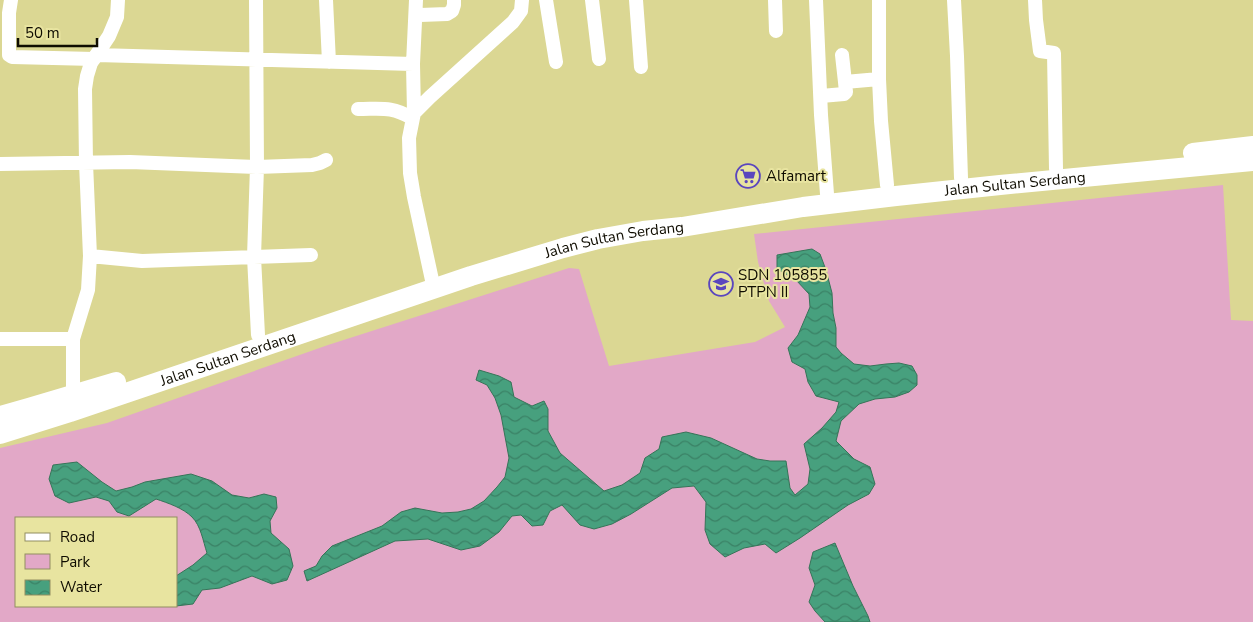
<svg xmlns="http://www.w3.org/2000/svg" width="1253" height="622" font-family="'Nunito Sans',sans-serif">
  <style>
    .green { fill: #e2a8c7; fill-rule: evenodd }
    .water { fill: url(#water-waves); stroke: #367458 }
    .lines { fill: none; stroke-linecap: round; stroke-linejoin: round }
    .minor { stroke: #fff; stroke-width: 14 }
    .highway { stroke: #fff; stroke-width: 20 }
    .labels { text-anchor: middle; dominant-baseline: central; stroke-width: 4; stroke-linejoin: round; paint-order: stroke }
    .poi-label { font-size: 15px; fill: #0f0c00; stroke: #e8e4a0; text-anchor: start }
    .street-label { font-size: 15px; fill: #0f0c00; stroke: #e8e4a0 }
  </style>
  <defs>
    <pattern id="water-waves" width="16" height="10" patternUnits="userSpaceOnUse" patternTransform="scale(1.25)"><rect width="16" height="10" fill="#47a07e"/><path d="M0 5q4-4 8 0t8 0" fill="none" stroke="#3a8165"/></pattern>
  </defs>
  <rect width="100%" height="100%" fill="#dbd793"/>
  <path class="green" d="M1223,185l8,135 22,1v301h-1253v-174l107,-25 221,-78 241,-77 10,1 30,97 146,-24 30,-15 -16,-26 -11,-39 -4,-28zM16,518h160v88h-160z"/>
  <path class="water" d="M812,249l8,5 6,16 6,23 1,20 3,15v19l5,6 13,11 16,2 16,-2 13,-1 13,3 5,9v10l-8,7 -14,5 -20,2 -16,5 -18,17 -5,20 18,18 16,8 5,17 -6,10 -21,11 -48,33 -24,15 -11,-9 -21,4 -19,9 -15,-13 -5,-14 1,-28 -12,-16 -22,2 -41,26 -19,10 -18,5 -14,-4 -18,-20 -12,6 -7,14 -11,1 -11,-11 -9,1 -13,16 -19,14 -19,4 -33,-11 -33,2 -88,40 -3,-10 12,-5 6,-10 10,-10 50,-20 19,-14 14,-4 27,5 16,-1 13,-3 13,-8 13,-14 8,-10 4,-19 -8,-43 -6,-17 -8,-13 -11,-5 3,-10 20,6 12,6 3,15 18,9 12,-5 4,8v22l12,22 44,38 18,-6 18,-12 5,-15 14,-9 3,-12 24,-5 25,6 46,21 13,2h16l4,27 5,7 13,-11 2,-15 -6,-25 18,-16 14,-16 3,-10 -23,-6 -8,-14 -3,-13 -13,-7 -4,-14 10,-13 12,-28 -1,-13 -13,-14 -19,-11v-14z
    M77,462l25,20 14,9 16,-4 13,-5 46,-8 21,7 20,14 17,3 15,-4 12,3 1,11 -7,13 1,12 18,16 4,17 -6,14 -15,4 -20,-8 -32,12 -18,2 -9,14 -17,2v-30l17,-11 14,-12c-4,-12 -6,-27 -15,-36 -9,-9 -24,-14 -36,-18l-27,17 -12,-4 -8,-11 -13,-4 -27,6 -14,-7 -6,-17 4,-14z
    M835,543l18,43 15,30 2,6h-45l-10,-11 -6,-9 6,-17 -6,-17 4,-16z"/>
  <g class="lines">
    <path class="minor" d="M11,0l-2,13v42l3,2 82,2
      M256,0l1,167 -3,90 4,78
      M326,0l3,62
      M546,0l10,62
      M592,0l7,59
      M636,0l5,67
      M775,0l1,31
      M816,0l5,115 6,79
      M879,0v79l2,42 6,64
      M954,0l3,56 4,122
      M1035,0l1,20 4,31 14,2 2,116
      M416,14l4,1 27,-1 5,-3 2,-6v-5
      M97,55l316,9
      M842,55l3,27
      M821,96l23,-2 2,-2 -1,-10 34,-3
      M358,109c24,0 33,-3 54,9
      M414,113l-1,-49 3,-64
      M0,164l130,-2 127,5 55,-2 8,-2 6,-3
      M90,256l52,5 169,-6
      M432,280l-18,-83 -4,-24 -1,-35 5,-25 16,-16 83,-75 8,-11 1,-11
      M0,339h73
      M73,395v-56l15,-49 2,-34 -4,-93 -1,-74 2,-13 4,-13 18,-27 8,-19 1,-17"/>
    <g class="highway">
      <path d="M1193,153l60,-7"/>
      <path d="M0,416l29,-8 87,-26"/>
      <path id="s1" d="M0,434l70,-22 401,-136 92,-28 35,-9 45,-8 39,-4 121,-20 93,-11 104,-11 253,-24"/>
    </g>
  </g>
  <defs>
    <g id="supermarket-ring" transform="scale(1.25)"><circle r="9.5" fill="#e8e4a0" stroke="#5a46be" stroke-width="1.5"/><path d="M-6-5.5h2.5l.6 2H6L4.5 2H-2.5L-4.4-4H-6ZM-1.5 3.2a1.3 1.3 0 1 0 .1 0ZM3 3.2a1.3 1.3 0 1 0 .1 0Z" fill="#5a46be"/></g>
    <g id="school-ring" transform="scale(1.25)"><circle r="9.5" fill="#e8e4a0" stroke="#5a46be" stroke-width="1.5"/><path d="M0-5L7-2L0 1L-7-2ZM-4 1L0 2.5L4 1V4Q0 6-4 4Z" fill="#5a46be"/></g>
  </defs>
  <g fill-rule="evenodd">
    <use href="#supermarket-ring" x="748" y="176"/>
    <use href="#school-ring" x="721" y="284"/>
  </g>
  <g class="labels">
    <g class="poi-label">
      <text x="766" y="176">Alfamart</text>
      <text x="738" y="275">SDN 105855<tspan x="738" dy="17">PTPN II</tspan></text>
    </g>
    <g class="street-label">
      <text stroke="none"><textPath href="#s1" startOffset="1050">Jalan Sultan Serdang</textPath></text>
      <text stroke="none"><textPath href="#s1" startOffset="645">Jalan Sultan Serdang</textPath></text>
      <text stroke="none"><textPath href="#s1" startOffset="240">Jalan Sultan Serdang</textPath></text>
    </g>
  </g>
  <rect x="15" y="517" width="162" height="90" fill="#e8e4a0" stroke="#918e60"/>
  <rect x="25" y="533" width="25" height="8" fill="#ffffff" stroke="#918e60"/>
  <text x="60" y="542" font-size="15" fill="#0f0c00">Road</text>
  <rect x="25" y="554" width="25" height="15" fill="#e2a8c7" stroke="#918e60"/>
  <text x="60" y="567" font-size="15" fill="#0f0c00">Park</text>
  <rect x="25" y="580" width="25" height="15" fill="url(#water-waves)" stroke="#918e60"/>
  <text x="60" y="592" font-size="15" fill="#0f0c00">Water</text>
  <path d="M18 38v8h79v-8" fill="none" stroke="#0f0c00" stroke-width="2.5"/>
  <text x="25" y="38" font-size="15" fill="#0f0c00" stroke="#e8e4a0" stroke-width="4" paint-order="stroke">50 m</text>
</svg>
